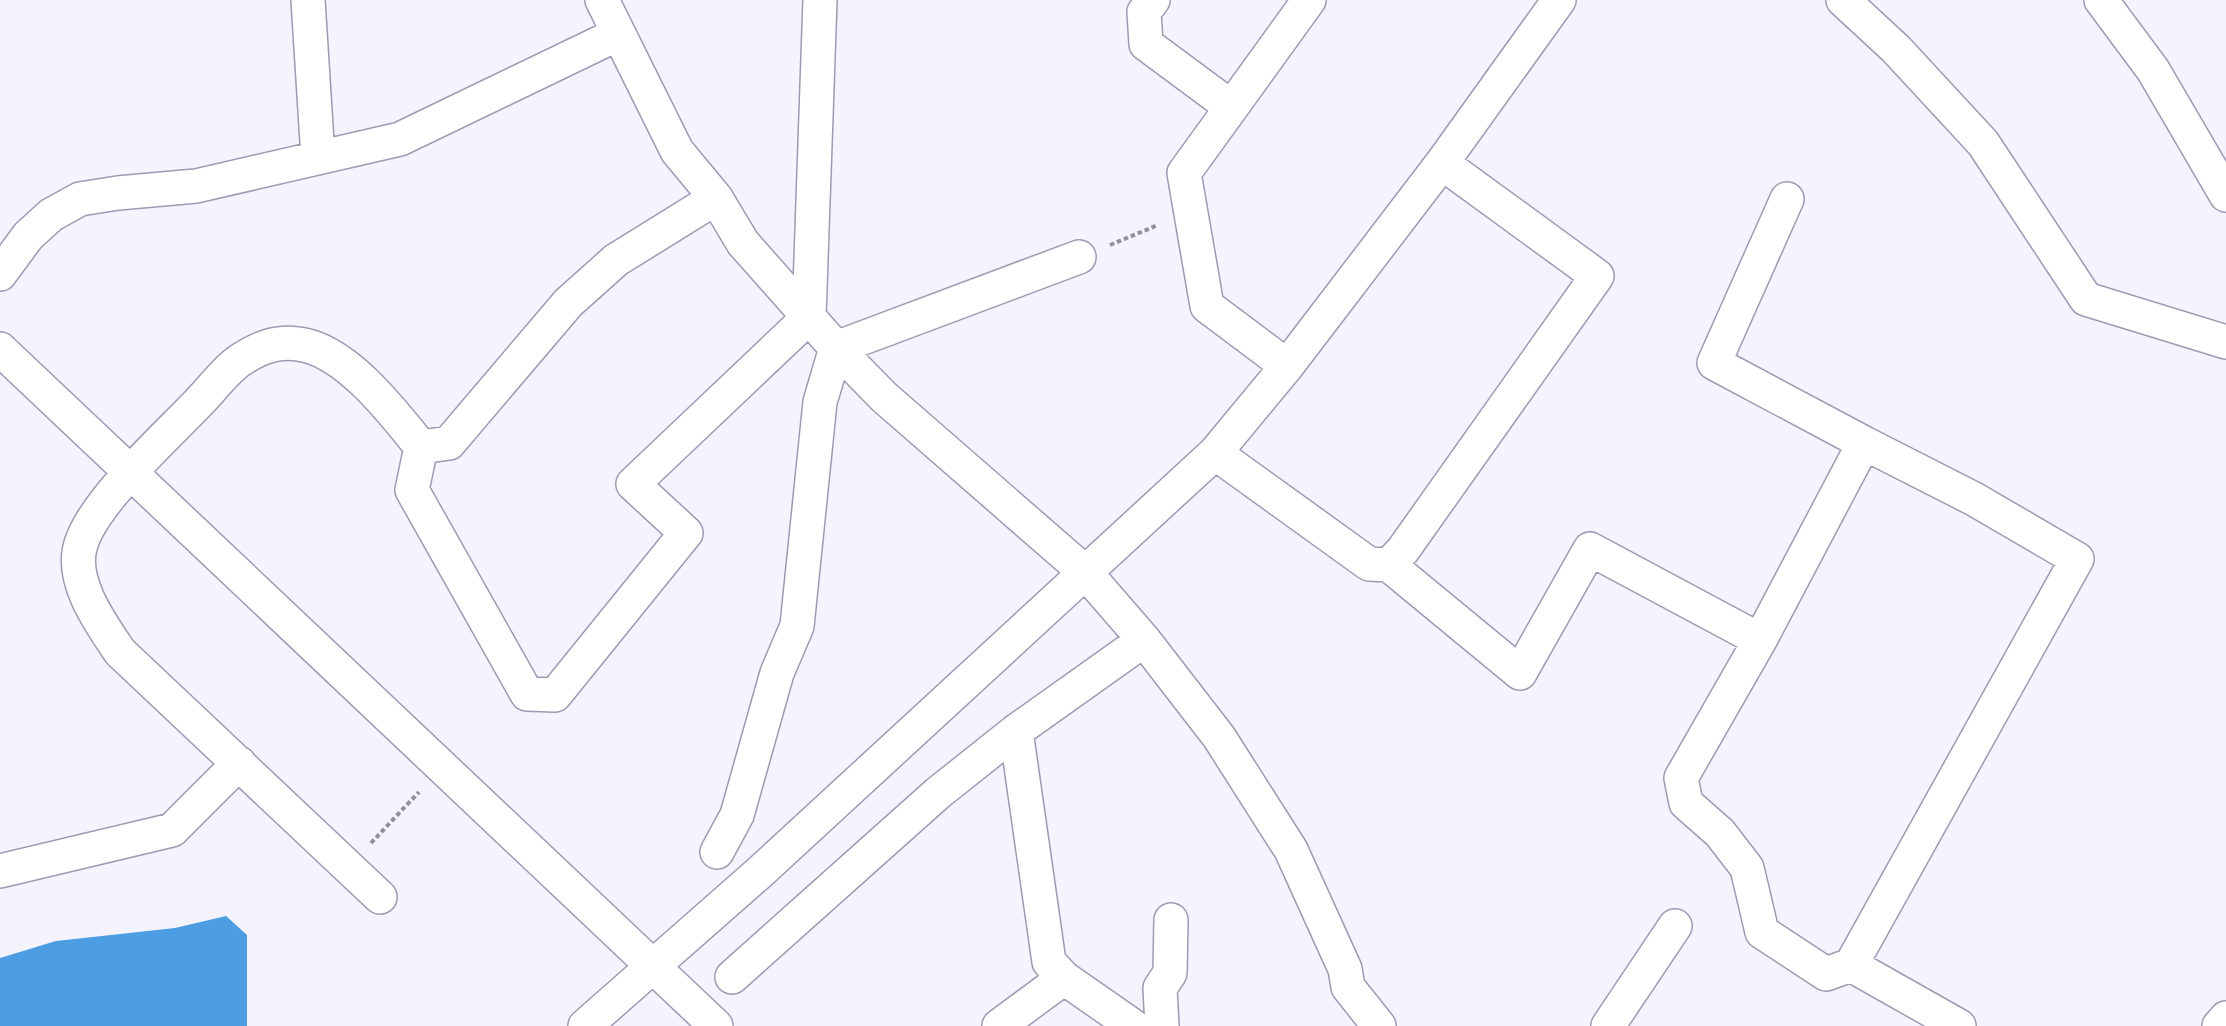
<svg xmlns="http://www.w3.org/2000/svg" width="2226" height="1026" font-family="Quicksand,sans-serif">
  <style>
    .water { fill: #4d9de3 }
    .lines { fill: none; stroke-linecap: round; stroke-linejoin: round }
    .minor-casing { stroke: #9e9ab3; stroke-width: 36 }
    .major-casing { stroke: #9e9ab3; stroke-width: 36 }
    .path { stroke: #918f9a; stroke-width: 4; stroke-dasharray: 4.5 3; stroke-linecap: butt }
    .minor { stroke: #fff; stroke-width: 33 }
    .major { stroke: #fff; stroke-width: 33 }
  </style>
  <rect width="100%" height="100%" fill="#f5f3fe"/>
  <path class="water" d="M226,916l21,19v91h-247v-68l56,-17 119,-13z"/>
  <g class="lines">
    <g class="minor-casing">
      <path id="minor" d="M308,0l10,158
        M602,0l75,151 39,47 27,45 93,105 48,49 202,176 58,67 75,97 72,113 54,119 3,18 31,39
        M1153,0l-9,12 2,32 85,63
        M1843,0l53,49 87,94 103,156 140,43
        M2101,0l52,70 73,125
        M1787,199l-73,164 150,80
        M0,274l28,-38 23,-21 29,-16 38,-6 78,-7 204,-47 218,-105
        M0,349l716,677
        M1287,366l-80,-60 -23,-133 125,-173
        M421,447l-9,43 115,204 28,1 131,-162 -53,-49 176,-167 11,-317
        M1215,453l154,111 20,1 14,-15 194,-274 -155,-113
        M1389,565l131,108 70,-124 170,91
        M717,852l20,-37 40,-142 20,-47 23,-224 16,-54 243,-91
        M0,871l172,-41 67,-67
        M380,897l-260,-245c-19,-28 -51,-72 -39,-108 13,-43 87,-109 119,-143 13,-13 26,-32 42,-42 17,-11 34,-18 56,-15 47,5 95,68 123,103l28,-4 119,-140 48,-43 100,-62
        M1851,965l226,-406 -103,-60 -110,-56 -104,197 -79,138 5,25 34,30 27,35 15,64 64,42 25,-9 108,61
        M732,977l206,-184 78,-62
        M585,1026l174,-153 456,-420 72,-87 155,-203 117,-163
        M999,1026l65,-48
        M1133,1026l-69,-48 -15,-16 -33,-231 128,-91
        M1162,1026l-2,-38 10,-15 1,-53
        M1608,1026l67,-100"/>
    </g>
    <g class="major-casing">
      <path id="major" d="M2219,1026l7,-8"/>
    </g>
    <path class="path" d="M1110,245l48,-20
      M371,843l48,-51"/>
    <use href="#minor" class="minor"/>
    <use href="#major" class="major"/>
  </g>
</svg>
